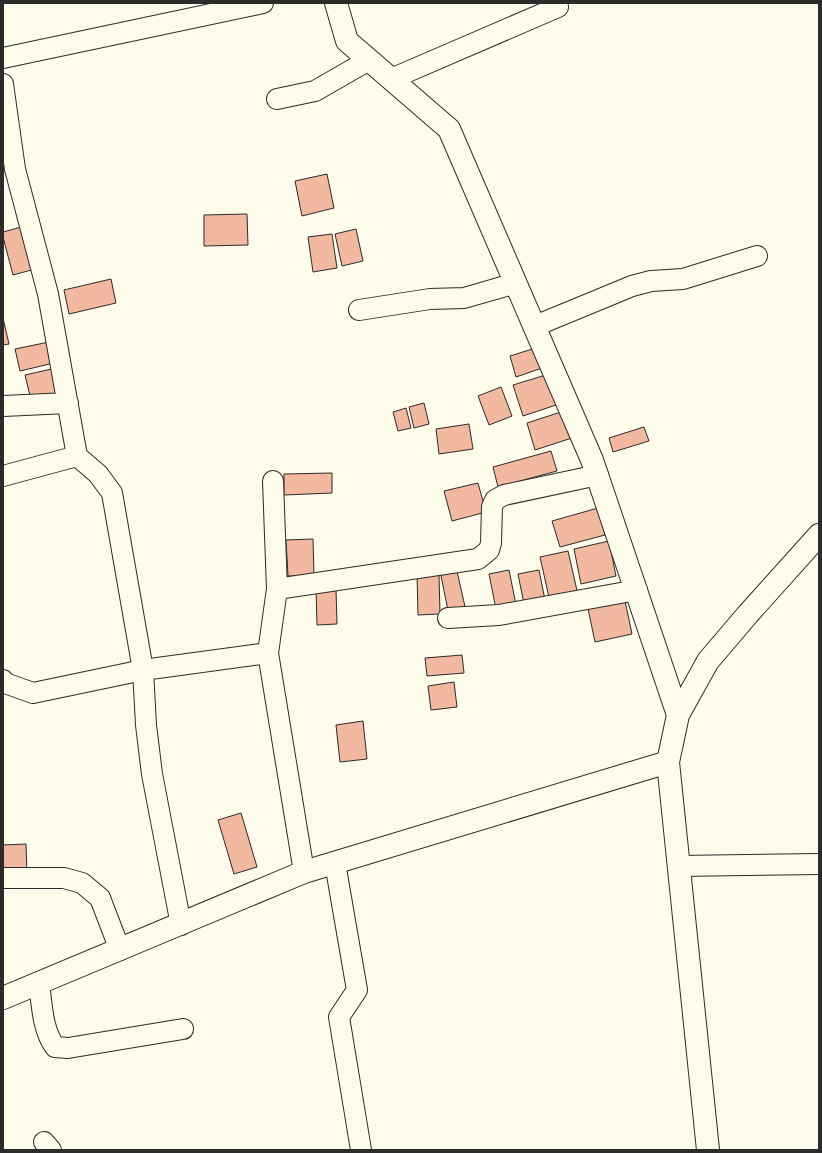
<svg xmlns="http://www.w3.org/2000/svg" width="822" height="1153" font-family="Raleway,sans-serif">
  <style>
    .building { fill: #f2b8a0; stroke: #2b2b2b }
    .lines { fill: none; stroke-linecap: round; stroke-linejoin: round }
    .street-casing { stroke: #2b2b2b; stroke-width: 22 }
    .secondary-casing { stroke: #2b2b2b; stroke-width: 24 }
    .street { stroke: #fdfbea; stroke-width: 20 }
    .secondary { stroke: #fdfbea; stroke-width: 22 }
  </style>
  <rect width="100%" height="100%" fill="#fdfbea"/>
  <path class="building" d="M327,174l7,34 -32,8 -7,-35z
    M247,214l1,31 -44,1v-31z
    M25,226l10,43 -22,6 -10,-38v-5z
    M356,229l7,32 -21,5 -7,-32z
    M332,234l5,34 -24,4 -5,-35z
    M111,279l5,24 -47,11 -5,-24z
    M3,318l6,26 -6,1z
    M49,342l5,21 -34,8 -5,-22z
    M539,347l6,20 -29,10 -6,-21z
    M56,368l7,29 -31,7 -7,-29z
    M549,374l10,30 -36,12 -10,-31z
    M501,387l11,29 -23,9 -11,-29z
    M424,403l5,21 -15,4 -5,-21z
    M406,408l5,20 -13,3 -5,-19z
    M570,409l8,27 -43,14 -8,-27z
    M469,424l4,25 -34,5 -3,-25z
    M644,427l5,14 -36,11 -4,-14z
    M551,451l6,20 -59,16 -5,-20z
    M332,473v20l-48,2v-21z
    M478,483l8,29 -34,9 -8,-30z
    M598,508l7,27 -45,12 -8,-26z
    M313,539l1,37h-26l-2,-36z
    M609,541l7,35 -35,8 -7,-35z
    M568,551l10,44 -28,7 -10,-45z
    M456,567l10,44 -17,4 -9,-44z
    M509,570l7,35 -20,4 -7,-35z
    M539,570l6,30 -21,4 -6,-30z
    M439,574l1,40 -22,1 -1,-40z
    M336,589l1,35 -20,1 -1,-35z
    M624,596l8,38 -37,8 -8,-38z
    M462,655l2,18 -37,3 -2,-18z
    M454,682l3,25 -26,3 -3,-24z
    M363,721l4,38 -27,3 -4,-37z
    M241,813l16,54 -23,7 -16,-54z
    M26,844l1,30 -24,1v-30z"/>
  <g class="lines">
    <g class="street-casing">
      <path id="street" d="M3,58l260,-55
        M391,79l167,-72
        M3,84l12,85 33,125 29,162 21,18 14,19 31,177 3,55 6,49 29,151
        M277,99l38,-8 54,-31
        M359,310l71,-11 34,-1 52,-15
        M535,326l97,-40 19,-5 32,-2 74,-23
        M3,406l65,-3
        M3,476l74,-20
        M273,481l4,108 -9,64 36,219
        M277,589l201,-30 11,-9 2,-7 1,-36 3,-7 9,-5 94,-20
        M448,618l51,-3 138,-25
        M3,680l2,3 28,10 110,-23 125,-17
        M335,863l22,127 -18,27 22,133
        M678,866l141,-2
        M3,878h61l18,5 18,15 20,52
        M39,983c3,21 3,46 16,64l13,1 115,-19
        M44,1142l7,8"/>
    </g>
    <g class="secondary-casing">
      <path id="secondary" d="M336,3l11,38 102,88 143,331 86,255
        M3,998l301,-126 364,-110
        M708,1150l-40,-388 10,-47 30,-54 40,-47 71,-79"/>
    </g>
    <use href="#street" class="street"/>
    <use href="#secondary" class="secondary"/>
  </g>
  <rect width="822" height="1153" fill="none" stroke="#2b2b2b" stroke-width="8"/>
</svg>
